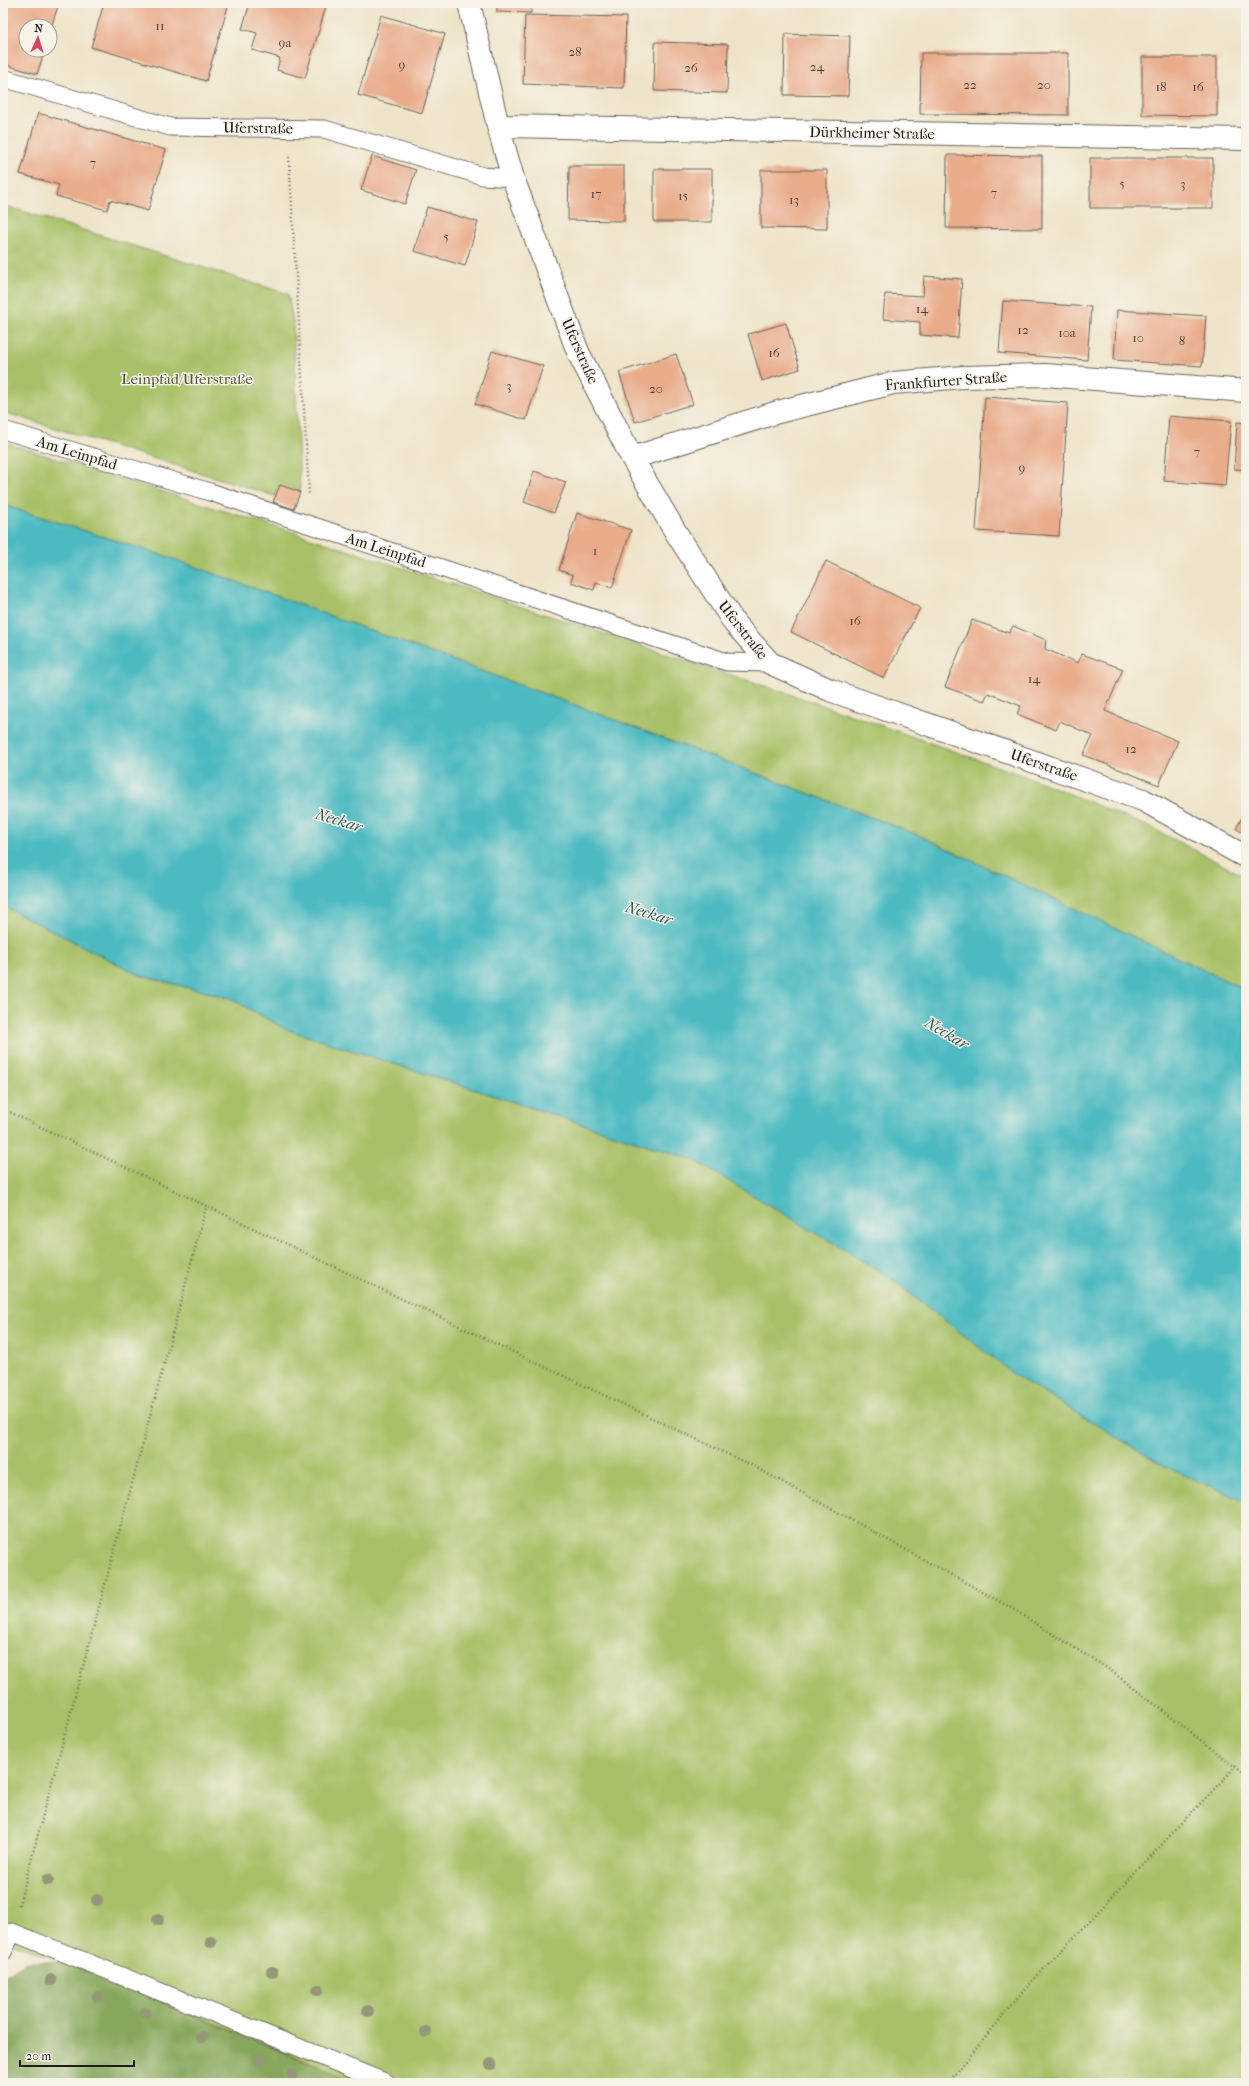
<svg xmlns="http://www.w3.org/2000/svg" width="1249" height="2086" font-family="'IM FELL French Canon',serif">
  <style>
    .green { fill: #a8c167; stroke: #626e42 }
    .forest { fill: #86a75c; stroke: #51623c }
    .water { fill: #4bbac1; stroke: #346b6e }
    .building { fill: #e9ac8b }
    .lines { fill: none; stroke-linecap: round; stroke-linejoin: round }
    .service-casing { stroke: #666259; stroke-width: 19 }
    .minor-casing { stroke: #666259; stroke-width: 24 }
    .path { stroke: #666259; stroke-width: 2.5; stroke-dasharray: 1 3; stroke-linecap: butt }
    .service { stroke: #fff; stroke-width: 17 }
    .minor { stroke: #fff; stroke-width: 22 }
    .tree { fill: #969678 }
    .labels { text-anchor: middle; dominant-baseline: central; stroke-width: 3; stroke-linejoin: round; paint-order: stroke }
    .number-label { font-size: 13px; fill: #4f4038 }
    .street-label { font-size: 15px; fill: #1c1c1c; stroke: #f7f3e8 }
    .park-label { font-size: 15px; fill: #4d5636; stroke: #f7f3e8 }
    .water-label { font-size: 16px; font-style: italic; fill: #2f5b5e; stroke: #f7f3e8 }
  </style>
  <rect width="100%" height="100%" fill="#f7f3e8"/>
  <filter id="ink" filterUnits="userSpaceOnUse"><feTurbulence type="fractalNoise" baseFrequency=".025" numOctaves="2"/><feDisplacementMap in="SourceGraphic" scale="8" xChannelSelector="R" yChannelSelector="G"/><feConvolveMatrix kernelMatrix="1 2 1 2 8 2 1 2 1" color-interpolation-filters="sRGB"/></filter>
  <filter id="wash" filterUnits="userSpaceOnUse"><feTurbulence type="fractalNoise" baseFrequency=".012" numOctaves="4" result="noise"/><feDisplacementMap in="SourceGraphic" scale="16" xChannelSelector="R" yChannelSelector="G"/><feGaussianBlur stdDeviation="0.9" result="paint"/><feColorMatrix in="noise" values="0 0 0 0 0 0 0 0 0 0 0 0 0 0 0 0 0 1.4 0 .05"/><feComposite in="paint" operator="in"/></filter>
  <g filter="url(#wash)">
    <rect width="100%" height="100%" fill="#efe4c9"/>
    <path class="green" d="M3,205l285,89 5,28 7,170 -21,-7 -4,11 -272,-84z
      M3,442l283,88 528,172 222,78 118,49 92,48v113l-328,-155 -316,-120 -425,-155 -174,-55z
      M3,906l139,70 88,22 55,31 407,130 193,115 131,102 150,91 80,35v581h-887l-292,-120 -64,-23z"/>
    <path class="forest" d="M26,1962h37l296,121h-356v-101l3,-7z"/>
    <path class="water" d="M3,505l174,55 425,155 316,120 328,155v512l-80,-35 -150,-91 -131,-102 -193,-115 -407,-130 -55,-31 -88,-22 -139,-70z"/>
    <g id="blocks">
      <path class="building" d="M3,3h56l-9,28v-5h-24v24h19l-8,24 -34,-10z
        M104,3h125l-23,78 -115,-34z
        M250,3h77l-22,75 -28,-8 3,-12 -28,-8 5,-17 -15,-4z
        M497,3h34v10l-34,-1z
        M381,15l64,19 -23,79 -64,-18z
        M525,15l101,2 -2,71 -101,-4z
        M785,34l65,2 -2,60 -64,-1z
        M655,42l73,2 -1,49 -73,-2z
        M921,53h147v62l-148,-1z
        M1142,57h75v59l-75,-1z
        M38,113l128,37 -18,61 -38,-11 -3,10 -51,-14 3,-11 -39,-11z
        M947,155l95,1v73l-96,-1z
        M372,156l44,14 -11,34 -44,-14z
        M1090,158h123v50h-123z
        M569,166h55v55l-56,-1z
        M654,169h58v53h-58z
        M761,170h66v59l-66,-1z
        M427,207l51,15 -13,44 -51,-15z
        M924,276l38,3 -4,59 -38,-3v-13l-37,-3 2,-25 38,2z
        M1003,301l88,6 -4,53 -88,-7z
        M1117,310l89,6 -4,50 -88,-6z
        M786,323l14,46 -38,12 -14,-47z
        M492,351l51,15 -17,54 -51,-16z
        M676,354l17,50 -58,18 -16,-50z
        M985,397l83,6 -9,133 -83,-5z
        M1169,416l62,5 -6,65 -61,-5z
        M1237,422l9,1v47l-12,-1z
        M534,471l32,11 -12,31 -30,-11z
        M280,485l20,7 -6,17 -21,-7z
        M577,513l54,17 -19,58 -16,-6 -2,8 -23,-8 2,-7 -14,-5z
        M826,561l94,47 -36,70 -93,-46z
        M972,620l37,13 4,-7 33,14 -1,9 33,14 4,-9 41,15 -18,42 73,30 -19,44 -76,-30 10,-19 -33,-15 -4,9 -39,-16 4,-8 -33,-13 -4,8 -39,-14z
        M1246,810v24l-10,-5z"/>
    </g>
  </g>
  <g filter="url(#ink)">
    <use href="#blocks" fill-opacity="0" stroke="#666259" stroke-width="1"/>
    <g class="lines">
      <g class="service-casing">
        <path id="service" d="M3,78l167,49 154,2 159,47 30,2
          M3,430l207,62 517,170 43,1
          M3,1952l9,-20 375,151"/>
      </g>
      <g class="minor-casing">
        <path id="minor" d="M469,3l29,123 15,52 65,174 54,106 43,73 60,93 35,39 60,27 313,110 103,57
          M498,126l748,13
          M632,458l146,-46 115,-29 70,-6 82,-2 201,16"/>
      </g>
      <path class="path" d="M289,157l20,337
        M3,1109l756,360 249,137 102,64 136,105
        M19,1905l188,-701
        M948,2083l78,-95 210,-222"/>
      <use href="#service" class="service"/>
      <use href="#minor" class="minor"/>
    </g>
    <g class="tree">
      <circle cx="48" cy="1880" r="6"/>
      <circle cx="97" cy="1900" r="6"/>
      <circle cx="158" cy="1920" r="6"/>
      <circle cx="211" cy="1942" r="6"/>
      <circle cx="272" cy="1972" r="6"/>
      <circle cx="51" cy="1980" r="6"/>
      <circle cx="318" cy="1990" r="6"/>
      <circle cx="98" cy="1997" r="6"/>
      <circle cx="368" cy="2011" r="6"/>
      <circle cx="145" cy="2013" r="6"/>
      <circle cx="426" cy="2032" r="6"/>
      <circle cx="202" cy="2037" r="6"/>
      <circle cx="260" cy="2060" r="6"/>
      <circle cx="491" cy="2064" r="6"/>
      <circle cx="292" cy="2074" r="6"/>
    </g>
  </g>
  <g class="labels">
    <g class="number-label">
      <text x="160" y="25">11</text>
      <text x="285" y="42">9a</text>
      <text x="575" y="51">28</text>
      <text x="402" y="64">9</text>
      <text x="817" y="66">24</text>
      <text x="691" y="67">26</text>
      <text x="970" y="84">22</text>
      <text x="1044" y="84">20</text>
      <text x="1161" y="86">18</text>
      <text x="1198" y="86">16</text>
      <text x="93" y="162">7</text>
      <text x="1122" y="183">5</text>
      <text x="1183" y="183">3</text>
      <text x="994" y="192">7</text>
      <text x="596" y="193">17</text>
      <text x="683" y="195">15</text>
      <text x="794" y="199">13</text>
      <text x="446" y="236">5</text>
      <text x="922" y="308">14</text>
      <text x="1023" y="329">12</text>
      <text x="1067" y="332">10a</text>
      <text x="1138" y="337">10</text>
      <text x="1182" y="340">8</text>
      <text x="774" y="352">16</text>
      <text x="509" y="385">3</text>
      <text x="656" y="388">20</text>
      <text x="1197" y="451">7</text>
      <text x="1022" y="467">9</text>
      <text x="595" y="550">1</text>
      <text x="855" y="620">16</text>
      <text x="1034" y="678">14</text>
      <text x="1131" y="748">12</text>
    </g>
    <g class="street-label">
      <text transform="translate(258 128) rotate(1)">Uferstraße</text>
      <text transform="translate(872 133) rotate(1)">Dürkheimer Straße</text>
      <text transform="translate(580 351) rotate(66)">Uferstraße</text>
      <text transform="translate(946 381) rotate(-4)">Frankfurter Straße</text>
      <text transform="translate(77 453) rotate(17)">Am Leinpfad</text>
      <text transform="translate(386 550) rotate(18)">Am Leinpfad</text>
      <text transform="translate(743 630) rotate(52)">Uferstraße</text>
      <text transform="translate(1044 765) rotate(19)">Uferstraße</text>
    </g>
    <g class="park-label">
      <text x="187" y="379">Leinpfad/Uferstraße</text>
    </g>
    <g class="water-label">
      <text transform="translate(339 820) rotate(17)">Neckar</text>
      <text transform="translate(649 913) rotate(17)">Neckar</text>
      <text transform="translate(947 1033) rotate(31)">Neckar</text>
    </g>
  </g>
  <rect width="1249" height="2086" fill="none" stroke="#f7f3e8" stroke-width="16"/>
  <g transform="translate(38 38) rotate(4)"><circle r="19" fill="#f7f3e8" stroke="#9f9d96"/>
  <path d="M0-3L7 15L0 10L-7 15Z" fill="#d1495b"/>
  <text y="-6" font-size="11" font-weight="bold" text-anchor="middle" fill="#1c1c1c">N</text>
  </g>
  <path d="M20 2060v6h114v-6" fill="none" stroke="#1c1c1c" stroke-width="2"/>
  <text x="26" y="2060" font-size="12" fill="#1c1c1c" stroke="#f7f3e8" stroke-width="3" paint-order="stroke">20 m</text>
</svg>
